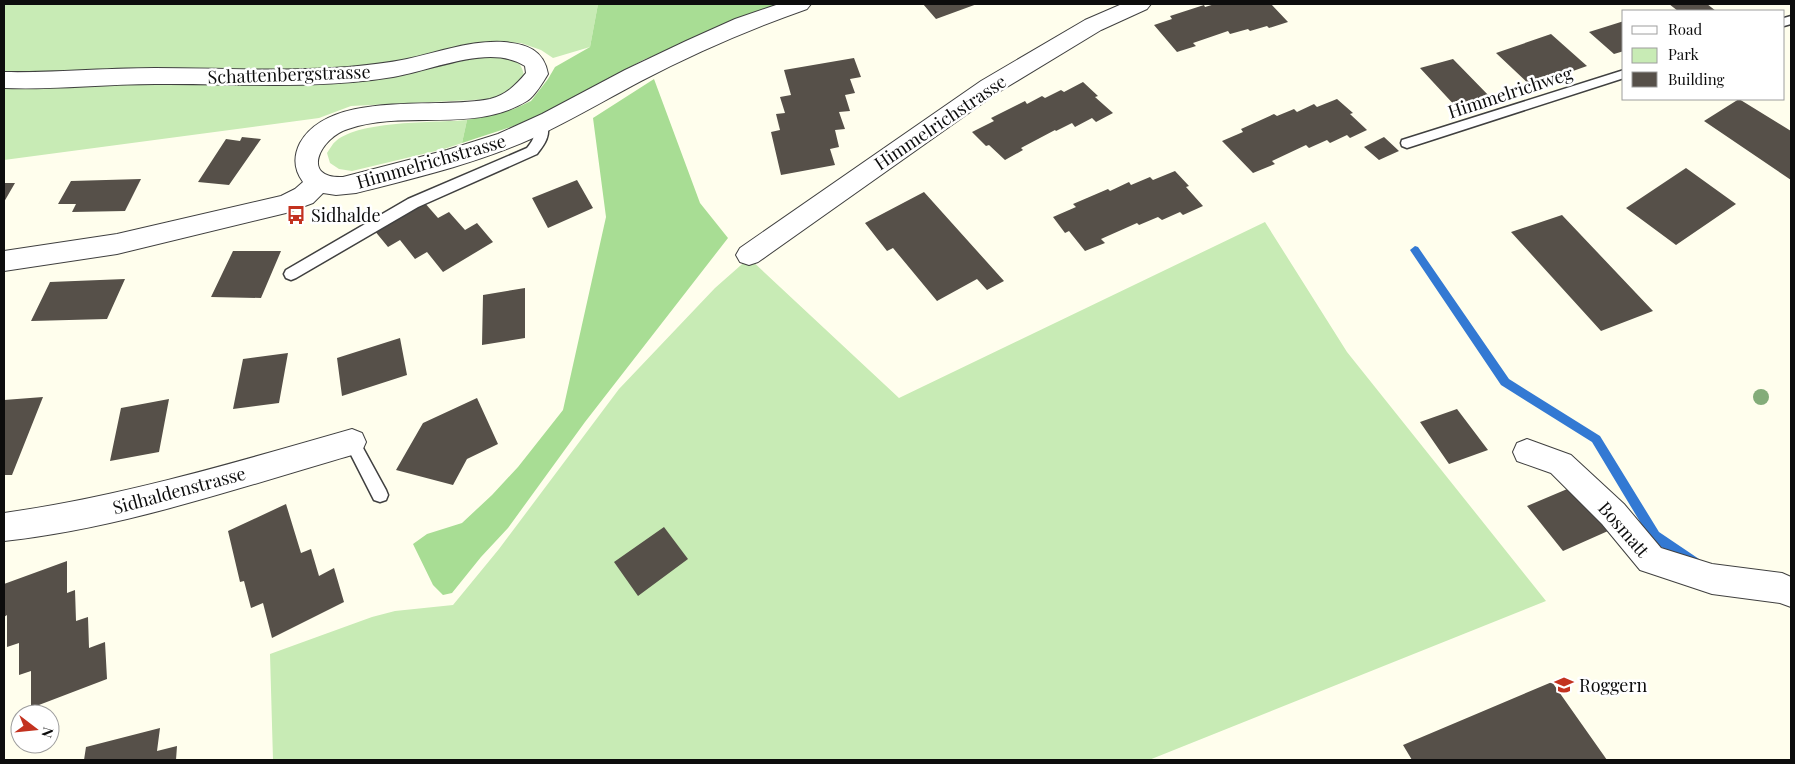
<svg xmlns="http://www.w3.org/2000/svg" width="1795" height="764" font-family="'Playfair Display',serif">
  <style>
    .green { fill: #c8ebb5 }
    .forest { fill: #a8dd94 }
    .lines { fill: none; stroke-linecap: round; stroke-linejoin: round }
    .stream { fill: #3379d3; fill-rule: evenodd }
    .building { fill: #565049 }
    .service-casing { stroke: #404040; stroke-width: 3 }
    .minor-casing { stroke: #404040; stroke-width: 2 }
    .service { fill: #fff; fill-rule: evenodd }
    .minor { fill: #fff; fill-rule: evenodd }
    .tree { fill: #83ac79 }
    .labels { text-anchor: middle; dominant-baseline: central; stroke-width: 5; stroke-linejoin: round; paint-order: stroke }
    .street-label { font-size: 18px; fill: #0d0d0d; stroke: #fff }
    .poi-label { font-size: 18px; fill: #0d0d0d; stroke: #fff; text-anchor: start }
  </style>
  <rect width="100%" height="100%" fill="#fffeed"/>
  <path class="green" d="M4,4h594l-8,43 -37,11 -12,-8 -20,-7 -24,-1 -107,21 -84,9 -285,3 -17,-1z
    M500,56c14,3 22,5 24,20l-13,17 -19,6 -141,7 -32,12 -315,42v-74l374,-9 106,-20z
    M467,120l-5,23 -18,6 -92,22 -13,-2 -9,-6 -3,-10c3,-4 5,-9 9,-12 25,-21 98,-18 131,-21z
    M1265,222l82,130 199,249 -397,159h-876l-3,-106 102,-37 23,-6 58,-6 46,-56 120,-160 96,-101 34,-30 150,140z"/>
  <path class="forest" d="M598,4h187l-142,56 -105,58 -76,25 5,-23 47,-11 17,-8 17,-22 7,-12 35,-20z
    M654,79l46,124 28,35 -143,184 -77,106 -27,29 -29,36 -9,2 -10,-10 -20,-41 14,-10 35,-11 30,-28 26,-28 45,-57 43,-193 -13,-99z"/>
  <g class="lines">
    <path class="stream" d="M1415,246l3,1 91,132 91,57 59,96 40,27 2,4 -2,4 -4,1 -4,-1 -40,-27 -59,-98 -91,-57 -89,-132 -2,-3z"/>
  </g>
  <path class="building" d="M923,4h54l-41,15z
    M1215,4h56l17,18 -19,6 -2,-2 -17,5 -2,-2 -18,5 -2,-3 -35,12 3,3 -19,6 -23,-27 18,-6 -2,-3 34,-11 1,2z
    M1669,4h38l9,7h-38z
    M1624,21v30l-10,3 -25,-22z
    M1551,34l36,32 -56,20 -35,-33z
    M854,58l7,19 -11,2 5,14 -10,2 5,16 -11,1 6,17 -10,1 4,17 -9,2 5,16 -54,10 -10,-43 9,-2 -4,-16 9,-1 -5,-16 11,-2 -7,-25z
    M1453,59l39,40 -34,10 -38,-41z
    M1083,82l15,14 -3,1 18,16 -17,9 -4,-4 -17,9 -3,-4 -16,8 -1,-1 -34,18 2,2 -18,10 -16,-15 -3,1 -14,-14 22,-11 -3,-3 34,-17 2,3 15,-8 3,2 16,-8 3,2z
    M1337,99l16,14 -3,1 17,16 -17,8 -3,-3 -17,8 -3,-3 -18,8 -3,-3 -34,16 3,3 -22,9 -31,-32 21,-9 -2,-3 33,-15 3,2 17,-7 3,3 17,-8 3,3z
    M1739,99l52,32v49l-87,-59z
    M242,137l19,2 -32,46 -31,-3 28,-43 14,2z
    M1384,137l15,14 -20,9 -15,-13z
    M1686,168l50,36 -60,41 -50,-37z
    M1175,171l14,15 -3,1 17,19 -20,9 -3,-3 -18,8 -4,-3 -19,8 -2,-2 -36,16 4,4 -20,8 -16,-20 -4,2 -12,-16 23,-10 -3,-3 35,-15 2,2 19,-9 2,3 19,-8 3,3z
    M141,179l-16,32 -53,1 4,-8h-18l13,-23z
    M577,180l16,28 -45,20 -16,-30z
    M4,183h11l-11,19z
    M924,192l80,89 -17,9 -10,-11 -40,22 -44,-53 -6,3 -22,-28z
    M424,202l14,16 11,-6 16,18 12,-7 16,19 -50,30 -16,-20 -12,7 -15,-19 -12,7 -14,-17z
    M1562,215l91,96 -52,20 -90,-99z
    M233,251h48l-20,47 -50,-1z
    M125,279l-18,40 -76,2 19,-39z
    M525,288v50l-43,7 1,-50z
    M400,338l7,37 -65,21 -5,-38z
    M288,353l-9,50 -46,6 10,-50z
    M43,397l-31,78h-8v-75z
    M477,398l21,46 -31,15 -14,26 -57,-15 27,-47z
    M169,399l-10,53 -49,9 11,-53z
    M1457,409l31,41 -39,14 -29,-42z
    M1572,487l36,44 -45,20 -36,-45z
    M286,504l15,49 10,-4 8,27 15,-8 10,34 -72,36 -9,-35 -12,5 -7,-27 -4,1 -12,-51z
    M664,527l24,32 -50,37 -24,-34z
    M67,561v32l8,-3 1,31 12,-4 1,31 16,-6 2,37 -76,29v-37l-12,4v-32l-12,4v-32l-3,2v-33z
    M1552,682l55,78h-195l-9,-15z
    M160,728l-3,23 20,-5 -1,14h-92l2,-13z"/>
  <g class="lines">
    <g class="service-casing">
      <path id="service" d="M1791,16v8l-7,2v-8z
        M1624,70v8l-217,70 -5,-2 -1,-3 1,-3z
        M542,120l4,2c6,13 -2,23 -9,32l-119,53 -122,71 -5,2 -5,-2 -2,-4 2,-4 122,-71 119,-51c11,-13 5,-15 11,-26z
        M352,435l5,2 29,53 2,5 -2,5 -6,2 -6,-2 -27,-53 -3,-5 3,-5z"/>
    </g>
    <g class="minor-casing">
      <path id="minor" d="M779,4h32l-4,5c-57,20 -112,44 -166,72 -36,19 -71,40 -108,57 -55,25 -118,40 -177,55l-20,2 -13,-2 -10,10 -27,10 -169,41 -113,17v-20l113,-17 164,-38 14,-7 8,-7c-9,-12 -10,-25 -3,-39 31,-54 137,-33 190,-44 16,-4 26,-14 36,-26l-1,-7c-35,-23 -94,5 -132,11 -79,13 -159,6 -238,7 -51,0 -101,6 -151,4v-16c50,1 100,-4 151,-4 64,0 128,4 193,-1 20,-2 40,-4 59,-8 32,-7 64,-19 97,-17 23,2 40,8 44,32 -5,8 -13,22 -21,27 -54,33 -122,8 -179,28 -27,8 -49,50 -5,48l104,-27 51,-16 44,-20 83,-44 61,-29 49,-22z
        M1122,4h29l-4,5 -46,21 -104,63 -239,169 -9,3 -9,-3 -4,-7 4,-7 241,-167 104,-61z
        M352,429l10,4 4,9 -4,9 -10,4c-114,33 -229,73 -348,86v-28c119,-17 233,-51 348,-84z
        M1527,439l44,16 53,49 37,44 51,16 70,9 9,4v30l-11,-4 -68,-9 -72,-24 -38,-46 -51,-51 -34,-12 -4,-9 4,-9z"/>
    </g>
    <use href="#service" class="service"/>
    <use href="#minor" class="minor"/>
  </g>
  <circle class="tree" cx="1761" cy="397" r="8"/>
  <defs>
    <g id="bus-bare" transform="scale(1.5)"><path d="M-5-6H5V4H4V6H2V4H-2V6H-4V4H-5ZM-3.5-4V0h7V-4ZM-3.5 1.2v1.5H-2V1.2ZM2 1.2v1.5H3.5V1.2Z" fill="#c3321f" stroke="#fff" stroke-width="2.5" paint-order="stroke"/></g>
    <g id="school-bare" transform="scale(1.5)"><path d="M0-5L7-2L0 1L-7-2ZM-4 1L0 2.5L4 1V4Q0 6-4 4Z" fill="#c3321f" stroke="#fff" stroke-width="2.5" paint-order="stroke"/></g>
  </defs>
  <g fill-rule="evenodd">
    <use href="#bus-bare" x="296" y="215"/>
    <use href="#school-bare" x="1564" y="685"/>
  </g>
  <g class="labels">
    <g class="street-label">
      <text transform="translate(289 74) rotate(-2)">Schattenbergstrasse</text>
      <text transform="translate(1510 92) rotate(-18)">Himmelrichweg</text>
      <text transform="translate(940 122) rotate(-34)">Himmelrichstrasse</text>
      <text transform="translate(431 161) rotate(-16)">Himmelrichstrasse</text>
      <text transform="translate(179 490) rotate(-15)">Sidhaldenstrasse</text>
      <text transform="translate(1624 529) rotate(49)">Bosmatt</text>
    </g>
    <g class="poi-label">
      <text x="311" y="215">Sidhalde</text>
      <text x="1579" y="685">Roggern</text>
    </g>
  </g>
  <rect width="1795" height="764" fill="none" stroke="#0d0d0d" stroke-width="10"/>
  <rect x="1622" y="10" width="162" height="90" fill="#ffffff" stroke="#9e9e9e"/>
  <rect x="1632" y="26" width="25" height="8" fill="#ffffff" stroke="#9e9e9e"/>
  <text x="1668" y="35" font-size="15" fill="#0d0d0d">Road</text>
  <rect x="1632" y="48" width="25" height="15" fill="#c8ebb5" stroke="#9e9e9e"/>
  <text x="1668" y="60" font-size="15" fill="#0d0d0d">Park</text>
  <rect x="1632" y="72" width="25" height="15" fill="#565049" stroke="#9e9e9e"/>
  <text x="1668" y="85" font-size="15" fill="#0d0d0d">Building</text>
  <g transform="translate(35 729) rotate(106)"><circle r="24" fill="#ffffff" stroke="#9e9e9e"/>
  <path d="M0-4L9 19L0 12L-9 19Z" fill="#c3321f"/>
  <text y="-8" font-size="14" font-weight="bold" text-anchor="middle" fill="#0d0d0d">N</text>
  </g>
</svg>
